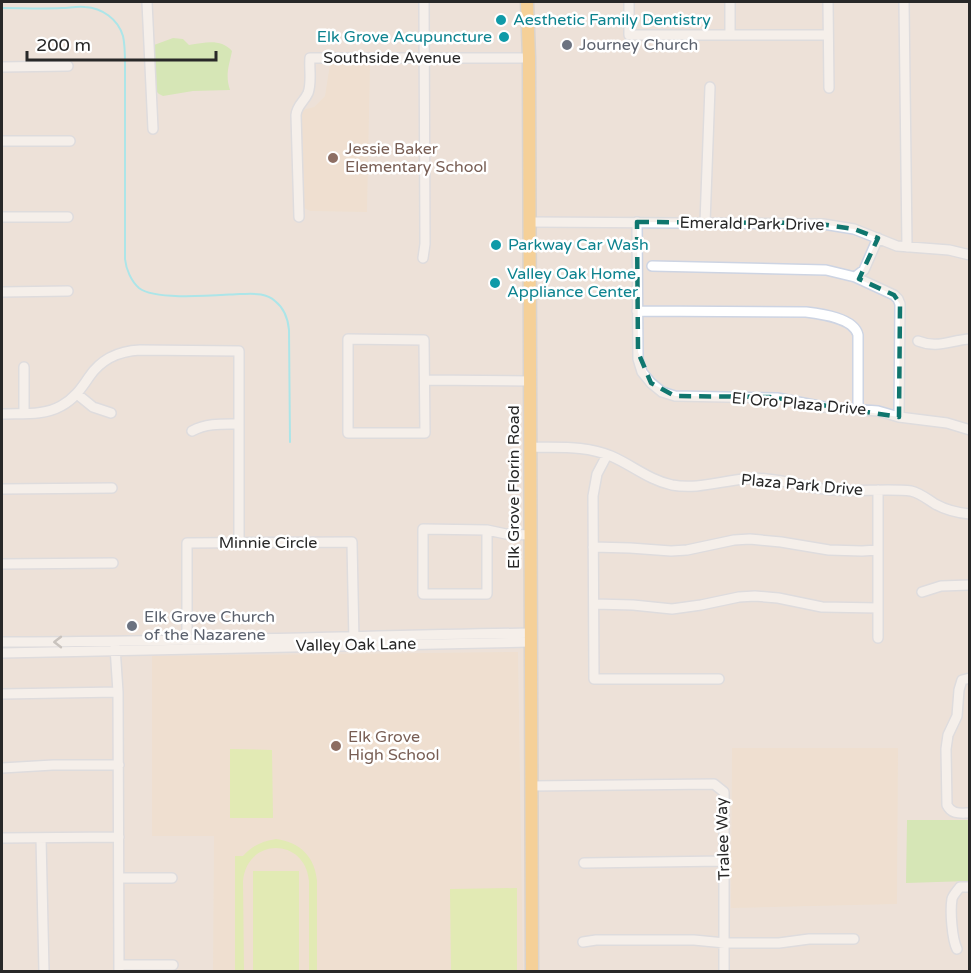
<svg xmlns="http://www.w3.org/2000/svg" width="971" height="973" font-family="'Varela Round',sans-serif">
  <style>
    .education { fill: #f1dcc5 }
    .green { fill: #baea8d }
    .pitch { fill: #d4f388 }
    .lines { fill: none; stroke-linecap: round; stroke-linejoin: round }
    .stream { stroke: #5ee8fb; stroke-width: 2 }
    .minor-casing { stroke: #cdd4e3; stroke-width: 12 }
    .major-casing { stroke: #c3c3c3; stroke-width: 15 }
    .minor { stroke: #fff; stroke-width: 9 }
    .major { stroke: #ffbb4a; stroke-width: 12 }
    .oneway { stroke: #9e9e9e }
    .marked { fill: none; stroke: #0f766e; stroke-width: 4.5; stroke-dasharray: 12 8; stroke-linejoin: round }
    .culture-dot { fill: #0f9aa8; stroke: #fff; stroke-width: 2 }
    .worship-dot { fill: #6b7280; stroke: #fff; stroke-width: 2 }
    .education-dot { fill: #8d6e63; stroke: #fff; stroke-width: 2 }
    .labels { text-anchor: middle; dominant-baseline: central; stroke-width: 5; stroke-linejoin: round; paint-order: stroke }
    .culture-label { font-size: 16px; fill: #0d838f; stroke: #fff; text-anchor: start }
    .worship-label { font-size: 16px; fill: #5b616d; stroke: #fff; text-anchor: start }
    .street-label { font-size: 16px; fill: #282828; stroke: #fff }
    .education-label { font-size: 16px; fill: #785e54; stroke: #fff; text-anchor: start }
  </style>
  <rect width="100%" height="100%" fill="#ede1d8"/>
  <path class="education" d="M330,64h40l-3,148 -57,-1 -10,-5 -2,-95 16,-4 11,-11z
    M518,652l5,319h-310l1,-135h-62v-180z
    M732,748h166l-1,156 -166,4z"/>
  <path class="green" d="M173,38l10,1 6,6c16,-2 31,-7 43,6 -3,15 -7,24 -2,39l-37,1 -30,5 -4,-2 -3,-3 -2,-46z
    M907,820h62v61l-63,2z"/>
  <path class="pitch" d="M230,749l42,1 1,68h-43z
    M276,839c24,3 39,18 41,42v90h-8v-90c-4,-44 -62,-44 -66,0l1,90h-9v-115h8c9,-10 19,-15 33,-17z
    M253,871h46v100h-46z
    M517,888v83h-66l-1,-82z"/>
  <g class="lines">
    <path class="stream" d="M2,8c20,0 40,1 60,0 7,0 15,-2 23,-1 17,1 33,12 38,29 2,9 2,19 2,28v195c1,10 6,22 14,29 16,13 79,7 101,6 12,0 25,-2 35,7 9,7 13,18 14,29l1,112"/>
    <g class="minor-casing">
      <path id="minor" d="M147,2l6,127
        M629,2v33h199
        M828,2l1,86
        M904,2l3,245
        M730,35v-33
        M2,67l66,-1
        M2,141h68
        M2,217h66
        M299,217l-3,-102c1,-10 8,-13 12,-22 4,-10 1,-24 2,-35h219
        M530,222l293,2 31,5 43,17 52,4 21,5
        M637,222l1,137 4,13 9,11 11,9 13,4 102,2 47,9 54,4 21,6 48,6 23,7
        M705,223l5,-136
        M423,258l2,-14 -1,-242
        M652,266l174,4 29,7 39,18 4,4 2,5 -1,113
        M855,277l9,-7 14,-32
        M2,292l66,-1
        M637,311l169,1c16,2 48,6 52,23v74
        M348,339l76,1 1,93h-77z
        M918,341c20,8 32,-1 52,-2
        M425,380l105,1
        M77,394l16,13 18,6
        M24,413v-46
        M2,414c19,-1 41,2 59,-8 13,-7 20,-17 28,-29 12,-18 30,-26 51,-27l99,1v192
        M192,431c15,-8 30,-7 47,-7
        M530,447c28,1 55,-2 81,9 21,9 38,24 61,29 32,6 62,-10 95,-6 23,2 44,10 67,11 18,1 36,0 54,0 8,0 16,0 23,1 9,2 16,8 24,13 11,6 22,9 35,10
        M607,455l-10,19 -4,22 1,183h125
        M2,489l110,-1
        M423,529l64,1v64h-64z
        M487,530l19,4 24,1
        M593,547l37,1 41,3 16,-1 47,-10 16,-1 31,3 48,8 33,1 16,-1
        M2,564l111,-1
        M922,592l19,-6 29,-1
        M594,604l39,1 39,4 29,-4 38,-8 16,-1 23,2 44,9 56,1
        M878,638v-148
        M2,642c176,0 352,-6 528,-9
        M187,645v-102l165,-1 2,100
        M115,647l3,45 1,280
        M2,653l528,-11
        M970,678l-8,2 -3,10 -2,26 -9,19 -2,14 1,56c5,10 13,8 23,8
        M2,694l116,-2
        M2,768l51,-3h66
        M531,786l183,-2 10,8v180
        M2,838l117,-1
        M41,838l3,134
        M584,863l140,-2
        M119,878h53
        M583,942l13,-2h98l31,3h54l30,-4h45
        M957,949c-5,-10 -7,-38 -5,-50 1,-4 5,-8 8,-12h10
        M119,965h54"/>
    </g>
    <g class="major-casing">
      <path id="major" d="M527,2l2,56 3,914"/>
    </g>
    <use href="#minor" class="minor"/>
    <use href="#major" class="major"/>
  </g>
  <defs><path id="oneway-chevron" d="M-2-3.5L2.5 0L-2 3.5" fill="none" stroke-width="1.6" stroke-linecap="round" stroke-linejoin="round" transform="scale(1.5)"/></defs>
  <use class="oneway" href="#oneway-chevron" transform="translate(58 642) rotate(180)"/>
  <path d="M0 0H971V973H0ZM637,222l177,1 40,6 24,9 -19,41 35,16 6,9 -1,113 -129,-20 -95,-1 -24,-13 -13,-31z" fill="#ede1d8" fill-opacity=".55" fill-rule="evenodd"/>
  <path class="marked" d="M637,222l177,1 40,6 24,9 -19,41 35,16 6,9 -1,113 -129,-20 -95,-1 -24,-13 -13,-31z"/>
  <g class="culture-dot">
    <circle cx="501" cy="20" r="6"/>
    <circle cx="504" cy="37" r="6"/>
    <circle cx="496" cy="245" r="6"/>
    <circle cx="495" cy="283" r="6"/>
  </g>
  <g class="worship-dot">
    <circle cx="567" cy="45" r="6"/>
    <circle cx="132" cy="626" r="6"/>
  </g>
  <g class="education-dot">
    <circle cx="333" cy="158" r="6"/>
    <circle cx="336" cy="746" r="6"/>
  </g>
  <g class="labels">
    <g class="culture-label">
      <text x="513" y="20">Aesthetic Family Dentistry</text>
      <text x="492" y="37" text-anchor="end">Elk Grove Acupuncture</text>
      <text x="508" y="245">Parkway Car Wash</text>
      <text x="507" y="274">Valley Oak Home<tspan x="507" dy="18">Appliance Center</tspan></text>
    </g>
    <g class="worship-label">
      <text x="579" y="45">Journey Church</text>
      <text x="144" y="617">Elk Grove Church<tspan x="144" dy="18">of the Nazarene</tspan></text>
    </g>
    <g class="street-label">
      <text x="392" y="58">Southside Avenue</text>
      <text transform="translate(752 224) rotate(1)">Emerald Park Drive</text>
      <text transform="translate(799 404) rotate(5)">El Oro Plaza Drive</text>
      <text transform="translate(802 485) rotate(5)">Plaza Park Drive</text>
      <text transform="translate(514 487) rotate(-90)">Elk Grove Florin Road</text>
      <text x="268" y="543">Minnie Circle</text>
      <text transform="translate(356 645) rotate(-1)">Valley Oak Lane</text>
      <text transform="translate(723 839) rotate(-92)">Tralee Way</text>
    </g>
    <g class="education-label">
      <text x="345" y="149">Jessie Baker<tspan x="345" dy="18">Elementary School</tspan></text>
      <text x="348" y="737">Elk Grove<tspan x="348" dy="18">High School</tspan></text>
    </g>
  </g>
  <rect width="971" height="973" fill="none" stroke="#282828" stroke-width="6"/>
  <path d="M27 51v9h189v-9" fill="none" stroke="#282828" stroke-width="3"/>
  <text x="36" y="51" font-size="18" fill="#282828" stroke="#ffffff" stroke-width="4.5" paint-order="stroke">200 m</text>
</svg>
